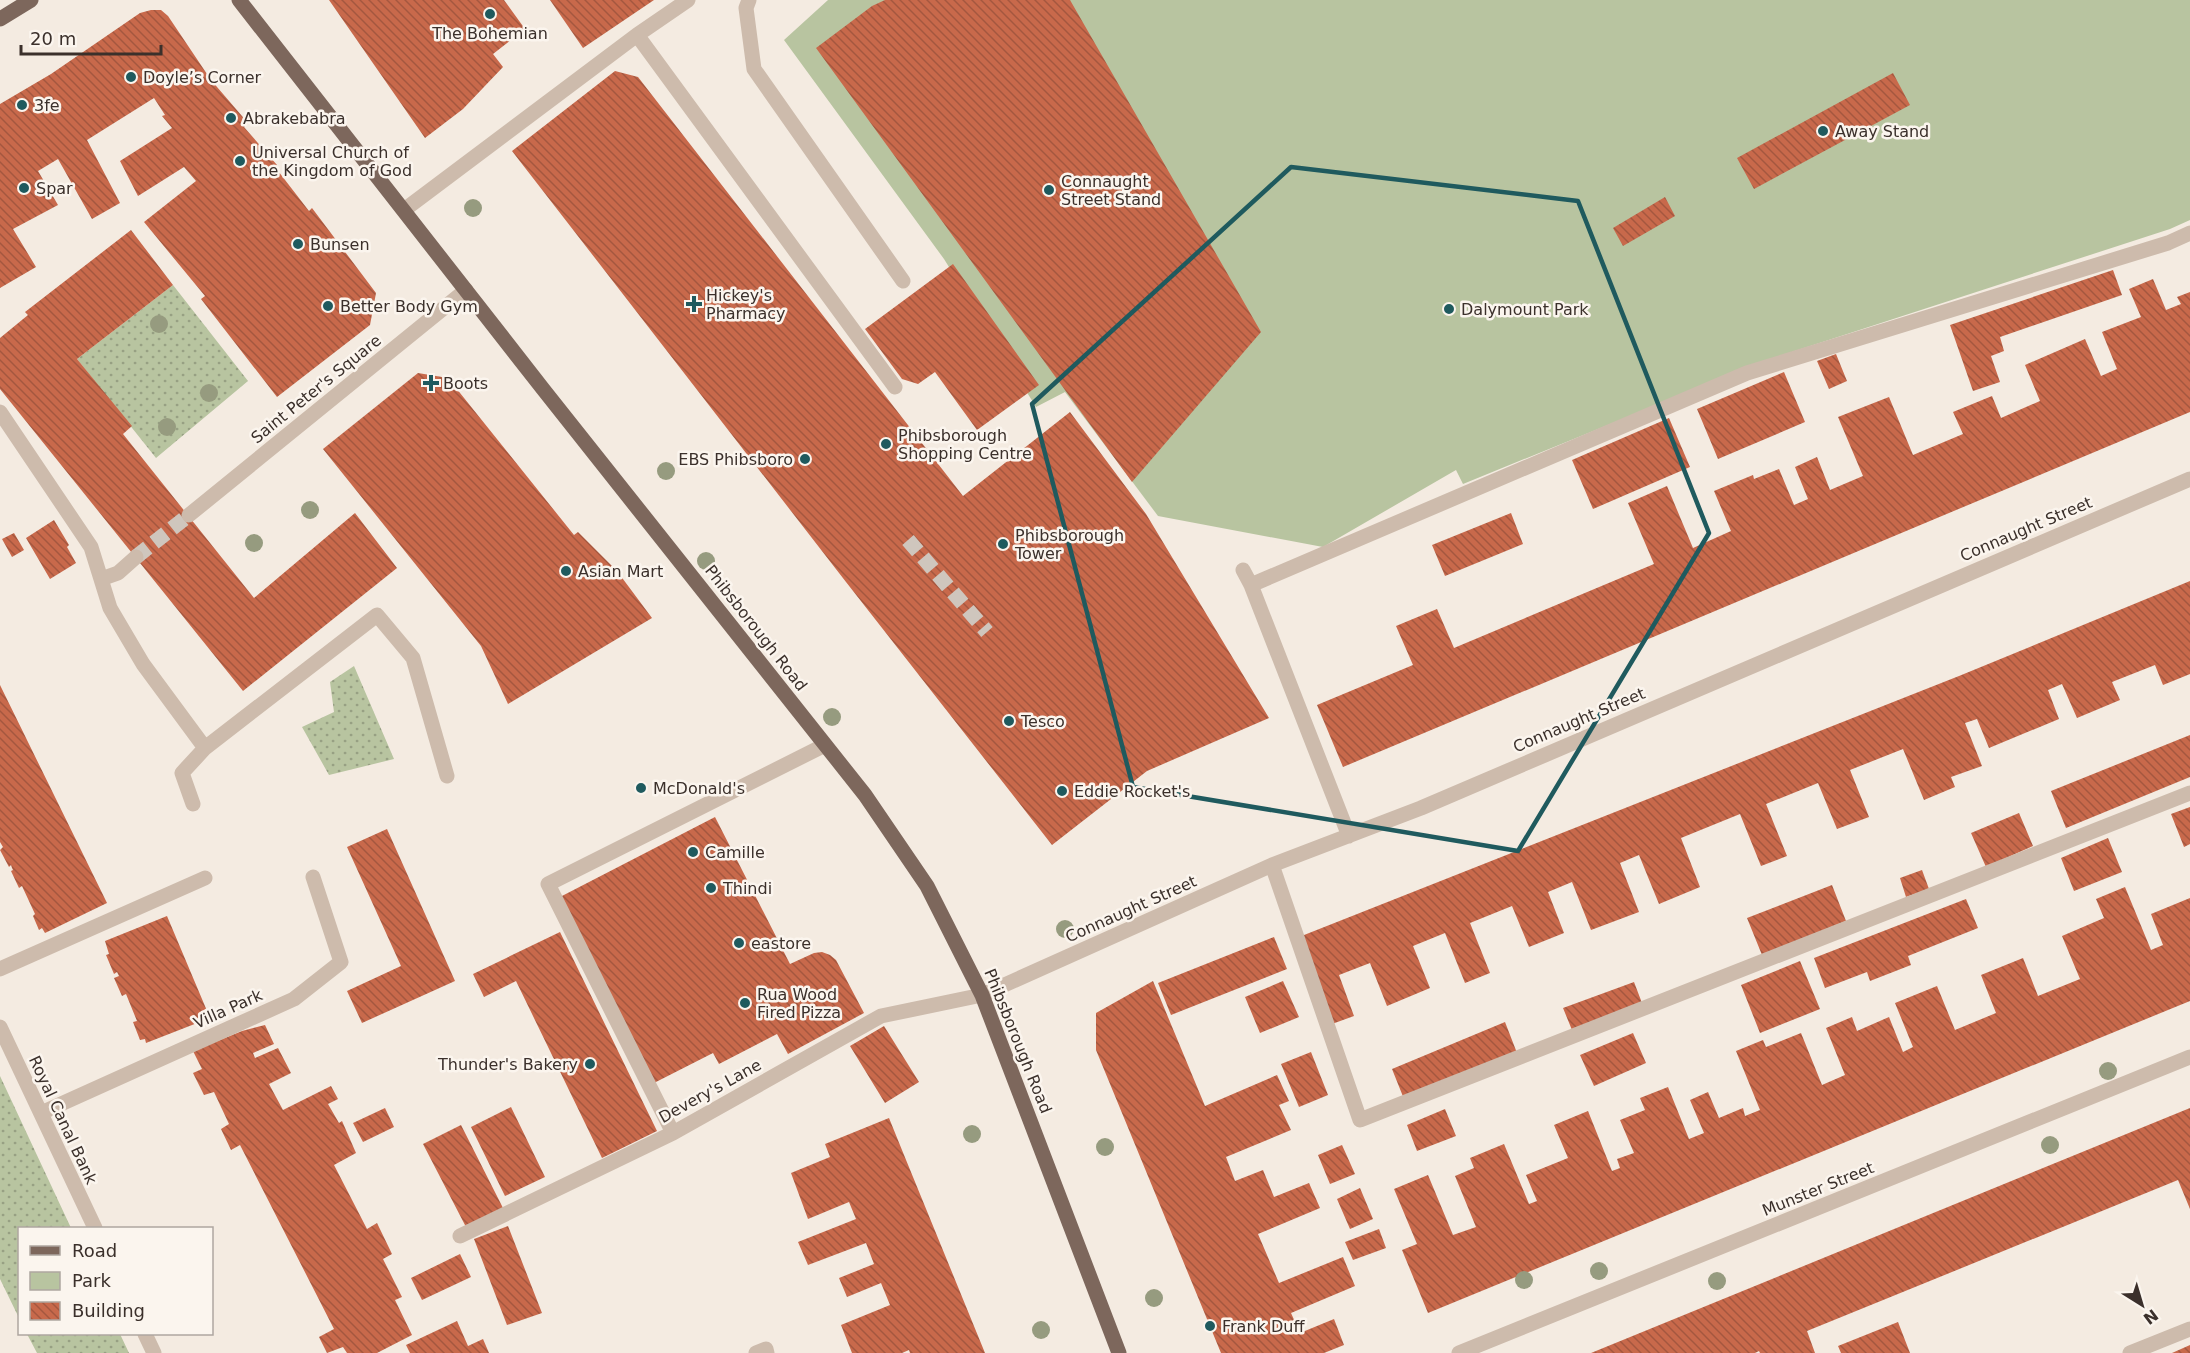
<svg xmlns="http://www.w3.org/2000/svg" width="2190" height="1353" font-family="'DejaVu Sans',sans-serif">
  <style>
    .green { fill: url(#green-dots) }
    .pitch { fill: #b8c4a0 }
    .building { fill: url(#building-back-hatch) }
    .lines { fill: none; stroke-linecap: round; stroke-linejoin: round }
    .minor-tunnel { stroke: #cfc6bd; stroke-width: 15; stroke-dasharray: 15 8; stroke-linecap: butt }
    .minor { stroke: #cdbbac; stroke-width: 15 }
    .major { stroke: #7d675c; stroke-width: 15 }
    .tree { fill: #969b7f }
    .marked { fill: none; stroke: #1f5a5e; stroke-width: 4.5; stroke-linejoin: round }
    .poi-dot { fill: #1f5a5e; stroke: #fbf5ee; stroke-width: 2 }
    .labels { text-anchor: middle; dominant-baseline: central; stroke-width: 5; stroke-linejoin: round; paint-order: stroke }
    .poi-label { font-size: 16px; fill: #3b302b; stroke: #fbf5ee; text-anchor: start }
    .street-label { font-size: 16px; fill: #3b302b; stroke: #fbf5ee }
  </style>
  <defs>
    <pattern id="green-dots" width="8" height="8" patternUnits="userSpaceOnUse" patternTransform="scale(1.5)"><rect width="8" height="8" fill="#b8c4a0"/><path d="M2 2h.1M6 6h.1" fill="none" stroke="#97a083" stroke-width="1.8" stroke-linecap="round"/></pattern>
    <pattern id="building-back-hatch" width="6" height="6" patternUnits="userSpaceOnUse" patternTransform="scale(1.5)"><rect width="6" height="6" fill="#c8694b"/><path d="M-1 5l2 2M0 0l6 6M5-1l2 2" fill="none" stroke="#a4573f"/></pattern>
  </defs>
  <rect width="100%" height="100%" fill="#f4ebe1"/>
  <path class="green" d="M173,285l75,96 -92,77 -79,-99z
    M354,666l40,93 -65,16 -27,-48 32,-15 -4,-30z
    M0,1076l71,152h-51l-1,90 -19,-39z
    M27,1334h93l9,19h-92z"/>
  <path class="pitch" d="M828,0h1362v220l-20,9 -400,130 -307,125 -7,-14 -133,77 -165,-31 -93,-124 -29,15 -92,-148 -160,-219z"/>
  <path class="building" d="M329,0h175l21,29 -32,25 10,13 -40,42 -38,29z
    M550,0h104l-71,48z
    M885,0h185l191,332 -129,150 -316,-434 56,-42z
    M151,10h10l7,6 43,64 37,43 -4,4 33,38 -2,2 34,44 3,-3 64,85 -6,32 -93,72 -76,-98 4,-3 -61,-74 52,-41 -12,-14 -46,29 -18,-35 52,-33 -10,-12 3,-1 -11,-17 -67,42 33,63 -28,16 -34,-60 -20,12 20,34 -45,24 23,38 -36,21v-184l51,-30 89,-61z
    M615,71l23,6 325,419 107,-84 76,102 123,204 -122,53 -95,74 -206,-263 -334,-431z
    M1893,73l17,32 -156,84 -17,-31z
    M1665,197l10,19 -52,30 -10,-18z
    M131,230l42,55 -96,74 55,67 -9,8 131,164 101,-85 42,55 -154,123 -243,-302v-51l28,-23 -3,-3z
    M953,264l86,121 -62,45 -42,-58 -17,12 -16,-5 -37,-50z
    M2113,270l9,25 -122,42 4,14 -13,5 9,26 -27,9 -23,-66z
    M2153,279l13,31 15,-6 -4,-7 13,-5v120l-847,355 -26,-62 96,-40 -17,-39 41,-17 17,39 200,-84 -26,-61 39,-17 26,62 38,-17 -17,-40 39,-16 1,4 25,-10 15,36 14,-6 -13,-32 22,-10 13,33 33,-14 -25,-59 51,-20 24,58 50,-21 -10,-22 39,-16 9,22 39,-17 -15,-36 60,-26 16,37 16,-7 -15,-37 39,-15 -12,-28z
    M1836,354l11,27 -18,8 -12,-28z
    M1784,372l21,50 -87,37 -21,-50z
    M418,373l30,5 126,157 4,-3 39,39 35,47 -144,86 -27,-58 -158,-197z
    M1669,418l21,49 -97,42 -21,-49z
    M1511,513l12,31 -78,32 -13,-31z
    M54,520l15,25 -2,2 9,16 -26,16 -24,-41z
    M14,533l10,17 -12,7 -10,-18z
    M2190,581v93l-27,11 -8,-20 -43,17 8,18 -43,18 -15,-34 -14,6 11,29 -70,29 -12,-29 -12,4 17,43 -31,11 4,10 -31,13 -21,-51 -53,21 19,47 -32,12 -19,-46 -52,21 21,52 -26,10 -21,-52 -59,24 19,49 -41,17 -20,-49 -19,8 19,49 -48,18 -19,-48 -24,10 16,41 -35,14 -17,-41 -42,17 20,50 -25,10 -20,-50 -32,13 17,42 -43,18 -17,-43 -31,12 15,41 -22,8 -33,-87 660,-261z
    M0,685l107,218 -62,30 -3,-5 -3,2 -6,-14 2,-2 -13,-28 -3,2 -8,-17 2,-1 -1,-2 -1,-3 -2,2 -9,-17 3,-3 -3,-5z
    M2190,735v42l-124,51 -15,-37z
    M2190,807v37l-6,3 -13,-33z
    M2019,813l14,33 -47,21 -15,-34z
    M715,817l75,147 24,-11 8,-1 8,3 6,5 28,53 -76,41 -11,-20 -58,30 -6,-11 -59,30 -94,-186z
    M387,829l68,152 -93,42 -15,-32 54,-25 -54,-119z
    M2108,838l14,34 -48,19 -13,-33z
    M1922,870l7,19 -23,8 -6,-19z
    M1832,885l14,36 -84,34 -15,-37z
    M2125,887l26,63 12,-5 -12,-31 39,-16v103l-762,312 -26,-63 15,-6 -23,-55 34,-14 25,60 23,-8 -21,-51 19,-8 -4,-10 34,-14 25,60 8,-3 -11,-26 42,-17 -14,-33 34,-14 24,60 8,-3 -3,-9 17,-6 -14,-33 25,-10 -5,-12 28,-11 21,52 15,-6 -14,-33 18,-8 11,26 24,-10 2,8 15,-6 -24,-59 27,-11 3,7 35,-14 21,52 23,-10 -19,-47 26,-11 5,14 32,-14 14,35 10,-5 -18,-44 42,-17 18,44 41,-17 -15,-38 42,-17 15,38 42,-17 -18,-43 42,-18 -8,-19z
    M1966,899l12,29 -70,28 3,9 -41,16 -3,-9 -42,16 -11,-30z
    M167,916l43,102 -64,25 -1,-4 -5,1 -7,-18 4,-1 -11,-27 -4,2 -8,-18 5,-2 -2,-4 -3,2 -8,-19 3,-1 -4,-13z
    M560,932l97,199 -55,27 -86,-177 -32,16 -11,-23z
    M1274,937l13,32 -116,46 -13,-32z
    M1800,961l20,48 -60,24 -19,-48z
    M1153,981l52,125 72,-31 12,26 -10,4 12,25 -65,27 9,24 28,-11 11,27 35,-14 11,25 -62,26 21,49 64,-26 12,29 -64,27 9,20 34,-14 10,26 -20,8h-103l-125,-303v-37z
    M1283,981l16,36 -39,16 -15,-36z
    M1634,982l8,21 -70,27 -9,-22z
    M1505,1022l12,31 -113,46 -12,-30z
    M265,1025l9,19 -21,9 2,5 23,-10 13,25 -22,11 14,26 48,-24 7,13 -10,5 11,19 3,-2 14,32 -22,12 33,64 10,-6 15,31 -9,5 19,38 -7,3 17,35 -35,18h-30l-4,-6 -16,6 -8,-16 15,-8 -94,-184 -9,5 -10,-21 8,-5 -15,-32 -10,3 -11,-22 9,-4 -9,-18 49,-20z
    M884,1026l35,56 -34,21 -35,-57z
    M1633,1033l13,30 -52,23 -14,-31z
    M1311,1052l17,43 -29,12 -18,-43z
    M511,1107l34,70 -40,19 -34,-69z
    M385,1108l9,19 -31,15 -10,-19z
    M2190,1108v101l-12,-29 -371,151 8,22h-55l-1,-2 -4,2h-164z
    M1445,1109l11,27 -39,15 -10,-26z
    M889,1118l15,37 81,198h-75l-1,-3 -7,3h-50l-11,-28 49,-20 -9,-22 -34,14 -8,-19 35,-14 -8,-21 -58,22 -10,-23 58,-23 -7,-17 -41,17 -17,-46 39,-16 -5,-13z
    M461,1125l42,83 -37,19 -43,-83z
    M1342,1145l13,29 -25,10 -12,-29z
    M1360,1188l13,31 -23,10 -13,-30z
    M508,1226l34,87 -35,12 -33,-86z
    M1379,1229l7,19 -33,12 -8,-18z
    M460,1254l11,23 -49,23 -11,-22z
    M457,1321l11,25 15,-7 6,14h-79l-4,-8z
    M1898,1322l12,31h-69l-3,-7z
    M2190,1345v8h-18z"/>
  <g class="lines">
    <path class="minor-tunnel" d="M908,540l79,92
      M136,557l53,-42"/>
    <path class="minor" d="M749,0l-3,8 8,61 149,212
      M637,35l258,352
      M404,210l233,-175 51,-35
      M0,412l91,135 19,61 33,56 62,84
      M189,515l277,-225
      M1243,570l8,15 98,251
      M101,579l17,-6 18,-16
      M1251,585l496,-212 421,-130 22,-10
      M193,804l-11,-31 23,-25 172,-133 36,43 34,118
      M1272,865l88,255 830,-327
      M0,969l205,-91
      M0,1027l95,201
      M41,1113l253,-114 47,-37 -28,-85
      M673,1133l-125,-249 277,-139
      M460,1236l213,-103 208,-117 101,-21 290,-130 149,-57 769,-329
      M145,1334l9,19
      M756,1353l10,-4 1,4
      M1459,1353l731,-296
      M2130,1353l60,-24"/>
    <path class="major" d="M239,0l304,389 322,406 62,91 55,109 137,358
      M0,19l31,-19"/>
  </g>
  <g class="tree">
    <circle cx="473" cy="208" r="9"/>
    <circle cx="159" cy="324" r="9"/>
    <circle cx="209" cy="393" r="9"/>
    <circle cx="167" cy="427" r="9"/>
    <circle cx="666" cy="471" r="9"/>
    <circle cx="310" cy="510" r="9"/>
    <circle cx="254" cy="543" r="9"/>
    <circle cx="706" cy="561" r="9"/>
    <circle cx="832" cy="717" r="9"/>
    <circle cx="1065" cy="929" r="9"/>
    <circle cx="2108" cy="1071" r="9"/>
    <circle cx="972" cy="1134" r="9"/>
    <circle cx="2050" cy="1145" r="9"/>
    <circle cx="1105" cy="1147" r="9"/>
    <circle cx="1599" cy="1271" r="9"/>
    <circle cx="1524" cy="1280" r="9"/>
    <circle cx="1717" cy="1281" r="9"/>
    <circle cx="1154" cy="1298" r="9"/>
    <circle cx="1041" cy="1330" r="9"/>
  </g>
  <path class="marked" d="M1291,167l287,34 131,332 -191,318 -385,-64 -101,-383z"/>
  <g class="poi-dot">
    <circle cx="490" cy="14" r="6"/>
    <circle cx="131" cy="77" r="6"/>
    <circle cx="22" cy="105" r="6"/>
    <circle cx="231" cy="118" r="6"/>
    <circle cx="1823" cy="131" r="6"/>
    <circle cx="240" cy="161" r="6"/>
    <circle cx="24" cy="188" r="6"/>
    <circle cx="1049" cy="190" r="6"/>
    <circle cx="298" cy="244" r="6"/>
    <path d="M691 295h6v6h6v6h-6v6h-6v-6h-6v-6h6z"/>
    <circle cx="328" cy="306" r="6"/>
    <circle cx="1449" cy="309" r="6"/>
    <path d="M428 374h6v6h6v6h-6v6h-6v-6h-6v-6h6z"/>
    <circle cx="886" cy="444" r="6"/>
    <circle cx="805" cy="459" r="6"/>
    <circle cx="1003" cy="544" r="6"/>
    <circle cx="566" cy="571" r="6"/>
    <circle cx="1009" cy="721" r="6"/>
    <circle cx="641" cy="788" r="6"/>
    <circle cx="1062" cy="791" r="6"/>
    <circle cx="693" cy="852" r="6"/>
    <circle cx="711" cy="888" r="6"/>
    <circle cx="739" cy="943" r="6"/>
    <circle cx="745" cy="1003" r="6"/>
    <circle cx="590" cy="1064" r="6"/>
    <circle cx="1210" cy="1326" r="6"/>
  </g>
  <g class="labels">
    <g class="poi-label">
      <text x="490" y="33" text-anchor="middle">The Bohemian</text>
      <text x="143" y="77">Doyle’s Corner</text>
      <text x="34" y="105">3fe</text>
      <text x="243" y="118">Abrakebabra</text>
      <text x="1835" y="131">Away Stand</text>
      <text x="252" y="152">Universal Church of<tspan x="252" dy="18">the Kingdom of God</tspan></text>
      <text x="1061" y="181">Connaught<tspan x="1061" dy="18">Street Stand</tspan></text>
      <text x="36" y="188">Spar</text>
      <text x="310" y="244">Bunsen</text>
      <text x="706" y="295">Hickey's<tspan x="706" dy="18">Pharmacy</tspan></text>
      <text x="340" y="306">Better Body Gym</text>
      <text x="1461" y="309">Dalymount Park</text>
      <text x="443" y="383">Boots</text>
      <text x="898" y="435">Phibsborough<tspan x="898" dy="18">Shopping Centre</tspan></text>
      <text x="793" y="459" text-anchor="end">EBS Phibsboro</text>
      <text x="1015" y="535">Phibsborough<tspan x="1015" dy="18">Tower</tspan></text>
      <text x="578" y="571">Asian Mart</text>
      <text x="1021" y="721">Tesco</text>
      <text x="653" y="788">McDonald's</text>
      <text x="1074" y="791">Eddie Rocket's</text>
      <text x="705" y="852">Camille</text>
      <text x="723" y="888">Thindi</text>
      <text x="751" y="943">eastore</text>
      <text x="757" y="994">Rua Wood<tspan x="757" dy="18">Fired Pizza</tspan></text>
      <text x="578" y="1064" text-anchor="end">Thunder's Bakery</text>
      <text x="1222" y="1326">Frank Duff</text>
    </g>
    <g class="street-label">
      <text transform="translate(316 389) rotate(-39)">Saint Peter's Square</text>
      <text transform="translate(2026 529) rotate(-23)">Connaught Street</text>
      <text transform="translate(756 628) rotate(52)">Phibsborough Road</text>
      <text transform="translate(1579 720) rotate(-23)">Connaught Street</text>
      <text transform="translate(1131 909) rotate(-24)">Connaught Street</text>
      <text transform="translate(228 1009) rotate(-24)">Villa Park</text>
      <text transform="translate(1018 1041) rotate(68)">Phibsborough Road</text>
      <text transform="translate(710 1091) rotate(-29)">Devery's Lane</text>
      <text transform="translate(63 1120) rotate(65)">Royal Canal Bank</text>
      <text transform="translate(1818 1189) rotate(-22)">Munster Street</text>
    </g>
  </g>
  <rect x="18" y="1227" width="195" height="108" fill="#fbf5ee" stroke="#aea6a0" stroke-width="1.5"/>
  <rect x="30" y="1246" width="30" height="9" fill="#7d675c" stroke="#aea6a0" stroke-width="1.5"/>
  <text x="72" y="1257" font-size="18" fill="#3b302b">Road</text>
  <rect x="30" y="1272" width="30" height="18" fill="#b8c4a0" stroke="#aea6a0" stroke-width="1.5"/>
  <text x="72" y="1287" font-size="18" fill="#3b302b">Park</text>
  <rect x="30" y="1302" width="30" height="18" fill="url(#building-back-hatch)" stroke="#aea6a0" stroke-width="1.5"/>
  <text x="72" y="1317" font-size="18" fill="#3b302b">Building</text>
  <g transform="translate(2142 1305) rotate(143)" stroke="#fbf5ee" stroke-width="4.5" paint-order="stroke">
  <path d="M0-4.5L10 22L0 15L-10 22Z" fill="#3b302b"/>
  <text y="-9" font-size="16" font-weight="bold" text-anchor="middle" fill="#3b302b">N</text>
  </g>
  <path d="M21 45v9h140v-9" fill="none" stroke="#3b302b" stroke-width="3"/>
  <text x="30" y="45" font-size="18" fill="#3b302b" stroke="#fbf5ee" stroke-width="4.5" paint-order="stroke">20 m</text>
</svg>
